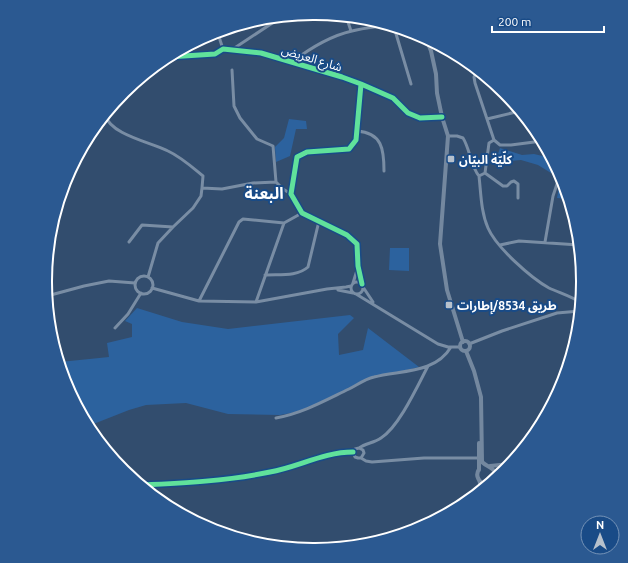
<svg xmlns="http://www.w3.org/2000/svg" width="628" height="563" font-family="Ubuntu,'Noto Sans Arabic',sans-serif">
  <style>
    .green { fill: #2c629e }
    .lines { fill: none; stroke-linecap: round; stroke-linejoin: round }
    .street { stroke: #798da4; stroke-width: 3 }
    .secondary { stroke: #74889f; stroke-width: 4 }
    .cycleway-casing { stroke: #194b87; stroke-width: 8 }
    .cycleway { stroke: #60e19b; stroke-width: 5 }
    .poi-dot { fill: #b7c1cc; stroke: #194b87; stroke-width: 1.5 }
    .labels { text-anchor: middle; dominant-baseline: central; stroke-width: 4; stroke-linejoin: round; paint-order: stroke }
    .street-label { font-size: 12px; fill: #fff; stroke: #194b87 }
    .poi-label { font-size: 12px; font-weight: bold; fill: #fff; stroke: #194b87; text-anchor: start }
    .district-label { font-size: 16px; font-weight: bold; fill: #fff; stroke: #194b87 }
    .rim { fill: none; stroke: #fff; stroke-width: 2 }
  </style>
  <rect width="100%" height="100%" fill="#324d6e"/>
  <path class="green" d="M289,119l17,2 1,8h-11l-6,27 -14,6 -1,-15 9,-9z
    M500,148l22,7 12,-1 17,4 5,15h-5l-13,-8 -17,-5 -12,1 -11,-7z
    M560,181l3,1 5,17 -11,-1z
    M390,248h19v23l-20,-1z
    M137,308l45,14 46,7 122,-14 4,3 -16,16 1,21 24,-5 5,-22 51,39 -53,13 -64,31 -22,4 -52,-1 -42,-11 -40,2 -17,5 -33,13 -9,1 -21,-40 -15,-50 -1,-10 3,-1 7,39 49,-5 -2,-14 25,-6v-13l-7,-3z"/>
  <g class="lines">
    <path class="street" d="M346,16l5,15
      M394,27l17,57
      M218,31l2,9 3,9
      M233,49l50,-33
      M168,57l47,-3 8,-5 38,4 81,24 19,7 32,14 15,15 12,5 22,-1
      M292,62c17,-13 38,-26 60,-31 12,-3 25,-4 37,-6
      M232,70l2,36 6,12 17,21 16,7 3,36 7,7 8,5
      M477,70l-3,7 1,6 19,57
      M361,84l-5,56 -7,9 -42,3 -10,5 -6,37 11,19 45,22 10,9 1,22 4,18
      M105,115c6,20 45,27 63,36 13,6 24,16 35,25l-1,12 20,1 31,-6 23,-1
      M487,119l33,-8
      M357,131c25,2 27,18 27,40
      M448,136h9l6,2c7,11 8,29 16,38l6,-3 4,-30 5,-3 6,5h11l31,-4
      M485,173l18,13h4l4,-4 3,-1 4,3v14
      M479,176c2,18 2,36 9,52 8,19 43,50 61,60 11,5 21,8 31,14
      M129,242l13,-17 31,2
      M545,242l8,-46 7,-21
      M500,245l19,-4 60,4
      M265,275c14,-1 32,2 43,-8l11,-46
      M135 285a9 9 0 1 1 18 0a9 9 0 1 1-18 0Z
      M148,277l10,-34 15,-16 20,-19 8,-12 1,-8
      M351 288a6 6 0 1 1 12 0a6 6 0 1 1-12 0Z
      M353,283l5,-16
      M363,287l10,15
      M152,288l47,13 57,1 71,-13 19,-2 5,-1
      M338,290l15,3
      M356,294l82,50 10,3h12
      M47,296l37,-10 25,-5 26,2
      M199,301l40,-79 4,-3 41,4 18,-10
      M256,302l28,-79
      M115,328l13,-14 13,-21
      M469,344l33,-13 55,-18 23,-2
      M276,418c27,-5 48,-17 73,-29 8,-4 16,-10 25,-12 26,-7 61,-3 77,-30
      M359,448c7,-5 15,-5 22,-10 18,-11 37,-53 47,-72
      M361,458l3,-5 -1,-3 -4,-2 -4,1 -2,3 2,5 3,1h3l5,3 6,1 52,-4h56
      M479,481l2,9
      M141,485c43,-2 86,-4 129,-13 28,-5 54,-20 83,-20"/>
    <path class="secondary" d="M426,38l5,13 5,23 1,19 5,24 6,19 -8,108 7,46 16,52
      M460 346a5 5 0 1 1 10 0a5 5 0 1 1-10 0Z
      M466,351l8,20 7,26 1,65c6,6 15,5 13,17
      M490,466l20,-2
      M479,469c-3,5 -2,10 3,14l6,1
      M479,470v-27
      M496,477l8,-5"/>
    <g class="cycleway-casing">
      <path id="cycleway" d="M168,57l47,-3 8,-5 38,4 81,24 19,7 32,14 15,15 12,5 22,-1
        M361,84l-5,56 -7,9 -42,3 -10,5 -6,37 11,19 45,22 10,9 1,22 4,18
        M141,485c43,-2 86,-4 129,-13 28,-5 54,-20 83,-20"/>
    </g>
    <use href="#cycleway" class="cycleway"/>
  </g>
  <g class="poi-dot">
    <rect x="447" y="155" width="8" height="8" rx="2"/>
    <rect x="445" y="301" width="8" height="8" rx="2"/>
  </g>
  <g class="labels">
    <g class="street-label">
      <text transform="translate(312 58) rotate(17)">شارع العريض</text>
    </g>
    <g class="poi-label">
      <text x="459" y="159">كلّيّة البيّان</text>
      <text x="457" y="305">طريق 8534/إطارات</text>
    </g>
    <g class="district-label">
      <text x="264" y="193">البعنة</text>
    </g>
  </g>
  <path d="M0 0H628V563H0ZM313 20H315A261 261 0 0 1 576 281V282A261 261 0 0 1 315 543H313A261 261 0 0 1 52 282V281A261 261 0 0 1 313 20Z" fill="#2b5991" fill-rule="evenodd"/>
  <path class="rim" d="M313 20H315A261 261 0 0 1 576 281V282A261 261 0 0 1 315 543H313A261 261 0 0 1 52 282V281A261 261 0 0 1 313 20Z"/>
  <g transform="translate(600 535)"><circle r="19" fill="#194b87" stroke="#7593b7"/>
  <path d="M0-3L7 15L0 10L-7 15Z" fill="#b7c1cc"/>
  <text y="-6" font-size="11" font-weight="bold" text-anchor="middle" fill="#ffffff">N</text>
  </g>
  <path d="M492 26v6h112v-6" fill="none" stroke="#ffffff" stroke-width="2"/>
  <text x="498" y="26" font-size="12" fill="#ffffff" stroke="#194b87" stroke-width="3" paint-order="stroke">200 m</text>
</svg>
